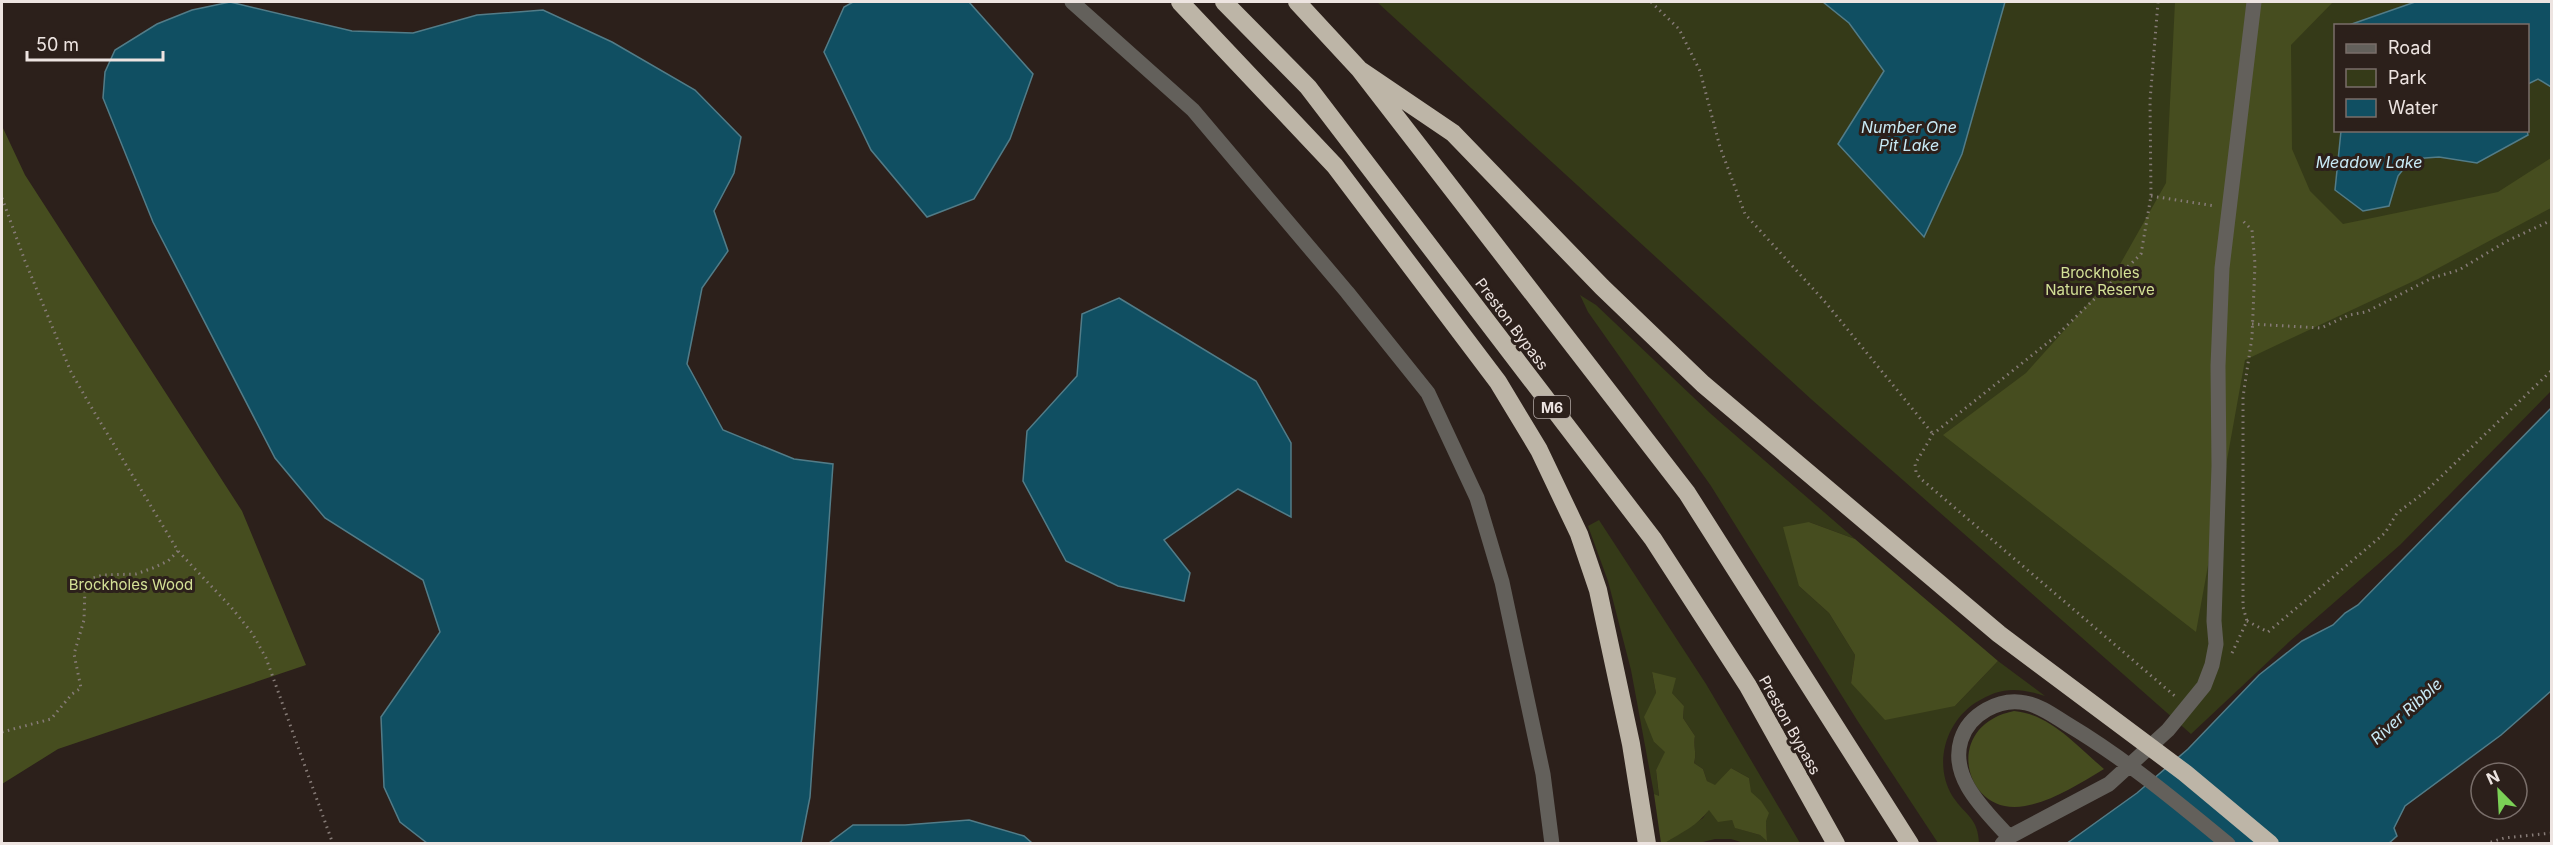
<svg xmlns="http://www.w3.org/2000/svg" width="2553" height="845" font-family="Inter,sans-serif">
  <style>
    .green { fill: #353a18; fill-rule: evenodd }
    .forest { fill: #464d1f }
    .water { fill: #104f62; stroke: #527c88; stroke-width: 1.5 }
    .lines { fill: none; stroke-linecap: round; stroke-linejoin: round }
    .path { stroke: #867b77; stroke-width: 3; stroke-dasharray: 1.5 4.5; stroke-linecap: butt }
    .minor { stroke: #63605b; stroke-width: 15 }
    .highway { stroke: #bdb5a7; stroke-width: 18 }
    .labels { text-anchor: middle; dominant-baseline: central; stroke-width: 6; stroke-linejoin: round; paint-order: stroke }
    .shield { fill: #2c201b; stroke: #b3a9a6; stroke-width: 1.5 }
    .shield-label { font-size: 14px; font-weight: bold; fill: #ede4e1 }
    .park-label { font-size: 15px; fill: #d4e196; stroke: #2c201b }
    .street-label { font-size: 15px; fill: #ede4e1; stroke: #2c201b }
    .water-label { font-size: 16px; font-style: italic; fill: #c8eaf6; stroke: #2c201b }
  </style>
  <rect width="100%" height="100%" fill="#2c201b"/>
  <path class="green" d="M1377,2h1174v389l-151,154 -110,96 -99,93 -380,-335zM2336,26h192v104h-192z
    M1580,295l16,10 115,109 144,125 -46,-17 -10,64 30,27 26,42 -4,28 104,23 43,-45 47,35c-28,-9 -45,-9 -70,7 -30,20 -42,62 -22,94 13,19 25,21 26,46h-41l-81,-123 -146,-234 -123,-174z
    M1599,520l107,164 94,159h-56l-13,-4h-16l-16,4h-34l38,-25 6,-9 23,11 4,8 24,7 7,5c-1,-20 0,-34 -17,-48l-1,-14 -18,-10 -16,18 -8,-5 -4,-12 -9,-6c3,-10 -1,-16 1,-27l-12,-18 1,-12 -32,-34 4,21 -2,49 12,10 -10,18 3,27 -5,-3 -23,-124 -23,-89 -20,-55z"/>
  <path class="forest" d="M2175,2h158l-42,43 1,104 18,42 33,33 155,-32 53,-34v50l-133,71 -173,81 -49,272 -253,-197 83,-62 88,-98 52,-92z
    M2,126l23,49 217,336 64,154 -248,84 -56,35z
    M1809,522l46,17 143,122 -43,45 -70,14 -34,-37 4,-28 -26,-42 -30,-27 -16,-59z
    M1652,672l24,6 -4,15 12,13 -1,12 12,18c-2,10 2,17 -1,27l9,6 4,12 8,4 16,-17 18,10 2,14 10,9 8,12 -3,8 1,20 -7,-6 -25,-7 -3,-8 -14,2 -9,-12c-11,15 -28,23 -44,33h-4l-7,-49 5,2 -3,-26 9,-18 -11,-10 -10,-25 12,-24z
    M2014,711c36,3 63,35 90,58 -25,15 -51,32 -79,37 -60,12 -85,-80 -11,-95z"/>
  <path class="water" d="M230,2l122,29 61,2 64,-18 66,-5 69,32 83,48 46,47 -7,36 -20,38 14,40 -26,37 -15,76 36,66 71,29 39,5 -23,333 -9,46h-374l-27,-21 -16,-35 -3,-70 59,-85 -17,-52 -98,-62 -50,-60 -122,-236 -50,-124 2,-26 10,-22 42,-26 35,-14z
    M853,2h116l64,72 -23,65 -36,60 -47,18 -56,-67 -47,-98 20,-45z
    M1823,2h182l-43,152 -38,83 -86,-93 46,-73 -35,-48z
    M2415,2h136v85l-13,-8 -10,5v-58l-179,-1z
    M2341,131l186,-1 1,5 -51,28 -38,-6 -28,2 -13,17 -9,30 -26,5 -28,-21z
    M1119,298l137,83 35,62v74l-53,-28 -74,51 26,33 -6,28 -66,-15 -52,-25 -43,-80 4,-50 50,-55 5,-62z
    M2551,408v283l-50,44 -96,71 -11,22 3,8 -9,8h-322l71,-51 51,-44 71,-74 43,-34 31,-16 12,-12 13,-8z
    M969,820l55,16 8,7h-203l24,-18h52z"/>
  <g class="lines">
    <path class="path" d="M1651,2l28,27 21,42 20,76 25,67 81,89 107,131
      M2158,2l-8,99 1,95 -10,58 -86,83 -122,97 -18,30 1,8 4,6 256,219
      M2151,196l64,10
      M2,198l23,63 46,111 19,33 88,146 53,56 21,26 14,25 67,186
      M2252,324l69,4 28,-13 17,-3 66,-34 27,-8 48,-29 45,-21
      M2247,621l21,11 117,-99 12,-20 28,-21 127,-122
      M2232,653l15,-32 -4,-14v-210l9,-60 3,-73 -3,-34 -9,-9
      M2,732l49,-13 21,-25 9,-6 -7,-34 10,-34 1,-33 8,-9 10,-3 33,-1 17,-6 15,-7 10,-10
      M2485,844l19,-6 48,-5"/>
    <path class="minor" d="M1072,2l121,108 154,182 81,101 49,105 25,84 41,192 9,70
      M2009,837c-23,-26 -60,-58 -48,-97 8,-26 39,-43 65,-37 15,3 28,13 41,21 57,34 109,77 161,120
      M2002,844l7,-7 100,-53 59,-54 36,-44 8,-21 4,-21 -2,-23 5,-155 -1,-100 4,-98 32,-266"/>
    <path class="highway" d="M1180,2l155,164 163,216 41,68 40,84 19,56 33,154 16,100
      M1224,2l84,85 345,452 95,147 88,158
      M1297,2l63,68 327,423 223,351
      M1360,70l93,63 149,154 101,97 296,250 186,139 85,71"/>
  </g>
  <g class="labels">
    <rect class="shield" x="1534" y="396" width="36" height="22" rx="4.5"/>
    <g class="shield-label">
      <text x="1552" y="407">M6</text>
    </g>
    <g class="park-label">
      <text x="2100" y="272">Brockholes<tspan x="2100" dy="17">Nature Reserve</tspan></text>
      <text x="131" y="584">Brockholes Wood</text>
    </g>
    <g class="street-label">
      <text transform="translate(1512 324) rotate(53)">Preston Bypass</text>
      <text transform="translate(1790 725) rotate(61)">Preston Bypass</text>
    </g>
    <g class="water-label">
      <text x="1909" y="127">Number One<tspan x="1909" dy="18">Pit Lake</tspan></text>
      <text x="2369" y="162">Meadow Lake</text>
      <text transform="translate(2406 711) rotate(-42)">River Ribble</text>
    </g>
  </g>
  <rect width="2553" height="845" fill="none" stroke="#ede4e1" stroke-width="6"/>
  <rect x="2334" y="24" width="195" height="108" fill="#2c201b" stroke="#796e6a" stroke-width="1.5"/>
  <rect x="2346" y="44" width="30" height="9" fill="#63605b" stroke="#796e6a" stroke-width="1.5"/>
  <text x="2388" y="54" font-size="18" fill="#ede4e1">Road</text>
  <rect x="2346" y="69" width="30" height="18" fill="#353a18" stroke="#796e6a" stroke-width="1.5"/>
  <text x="2388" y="84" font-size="18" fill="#ede4e1">Park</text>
  <rect x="2346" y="99" width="30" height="18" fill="#104f62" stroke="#796e6a" stroke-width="1.5"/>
  <text x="2388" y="114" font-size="18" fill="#ede4e1">Water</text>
  <g transform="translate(2499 791) rotate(336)"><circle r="28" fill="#2c201b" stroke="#796e6a" stroke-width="1.5"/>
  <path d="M0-4.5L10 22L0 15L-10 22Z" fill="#7bd156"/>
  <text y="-9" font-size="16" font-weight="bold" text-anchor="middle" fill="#ede4e1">N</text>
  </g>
  <path d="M27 51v9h136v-9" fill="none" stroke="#ede4e1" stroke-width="3"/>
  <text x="36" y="51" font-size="18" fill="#ede4e1" stroke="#2c201b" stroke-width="4.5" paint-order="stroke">50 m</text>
</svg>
